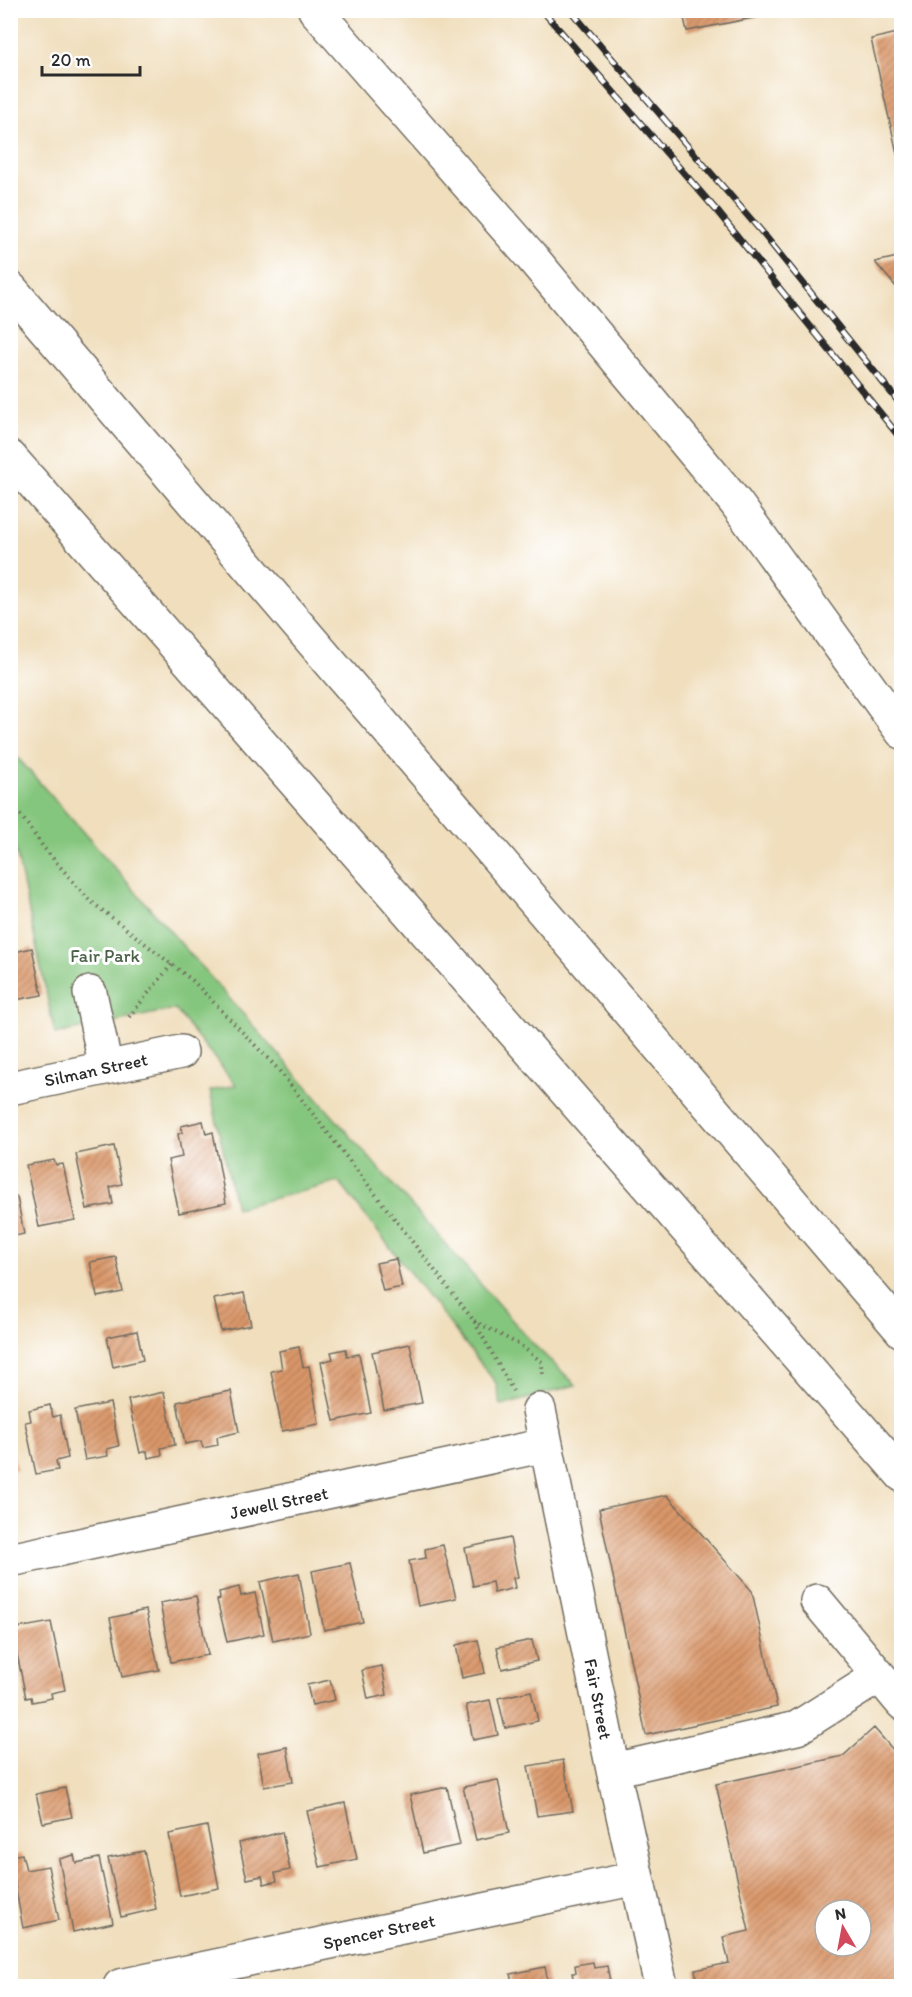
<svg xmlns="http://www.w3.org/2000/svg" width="912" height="1997" font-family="Itim,sans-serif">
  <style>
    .park { fill: #85c67e; stroke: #587854; stroke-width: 1.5 }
    .building { fill: url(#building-hatch); fill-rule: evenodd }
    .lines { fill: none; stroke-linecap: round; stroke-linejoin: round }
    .minor-casing { stroke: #706a5e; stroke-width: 36 }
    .path { stroke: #706a5e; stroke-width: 4; stroke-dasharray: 1.5 4.5; stroke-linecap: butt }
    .minor { stroke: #fff; stroke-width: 33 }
    .rail-casing { stroke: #2b2b2b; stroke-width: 7 }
    .rail { stroke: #fff; stroke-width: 4.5; stroke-dasharray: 14; stroke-linecap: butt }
    .labels { text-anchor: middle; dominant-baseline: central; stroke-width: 6; stroke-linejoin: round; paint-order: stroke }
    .park-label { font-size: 18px; fill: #4a6148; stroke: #fff }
    .street-label { font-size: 18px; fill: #2b2b2b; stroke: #fff }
  </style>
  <defs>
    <pattern id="building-hatch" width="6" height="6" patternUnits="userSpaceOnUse" patternTransform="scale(1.5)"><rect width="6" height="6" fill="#da9769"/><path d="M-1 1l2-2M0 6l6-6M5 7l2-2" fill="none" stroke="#b17b57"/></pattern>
  </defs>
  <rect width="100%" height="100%" fill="#fff"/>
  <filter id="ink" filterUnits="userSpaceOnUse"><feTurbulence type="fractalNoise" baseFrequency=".0167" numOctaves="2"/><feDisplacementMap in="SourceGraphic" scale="12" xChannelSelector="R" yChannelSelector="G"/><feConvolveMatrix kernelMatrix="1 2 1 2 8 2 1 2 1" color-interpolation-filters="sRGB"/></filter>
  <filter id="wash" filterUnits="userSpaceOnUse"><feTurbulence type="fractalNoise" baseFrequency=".008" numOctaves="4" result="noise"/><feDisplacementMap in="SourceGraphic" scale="24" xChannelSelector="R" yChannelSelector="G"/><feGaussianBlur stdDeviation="1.35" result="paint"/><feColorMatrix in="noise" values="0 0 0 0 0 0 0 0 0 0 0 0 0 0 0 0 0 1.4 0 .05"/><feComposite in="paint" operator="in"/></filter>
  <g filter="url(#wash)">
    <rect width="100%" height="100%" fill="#f0debc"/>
    <path class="park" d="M10,749l524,596 42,40 -75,21 -5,-23 -157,-201 -103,26 -26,-117 26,-6 -61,-76 -120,25 -44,-207z"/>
    <g id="blocks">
      <path class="building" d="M682,10h101v2l-96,19z
        M902,32v138l-1,1 -30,-132z
        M902,256v38l-27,-32z
        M32,948l10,47 -32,6v-48z
        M203,1121l3,13 7,-2 13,71 -47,10 -11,-53 14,-3 -4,-23 4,-1 -1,-7z
        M114,1146l8,38 -12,3 3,17 -26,5 -11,-55z
        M54,1160l2,5 7,-1 12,56 -36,7 -13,-62z
        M17,1197l7,37 -14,3v-39z
        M116,1257l7,35 -26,5 -7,-35z
        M396,1259l6,28 -19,4 -7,-28z
        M244,1293l7,32 -30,6 -7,-32z
        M137,1331l6,29 -30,7 -6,-30z
        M410,1344l12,59 -38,7 -12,-58z
        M299,1347l4,20 6,-1 10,58 -37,7 -11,-60 11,-2 -3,-18z
        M346,1349l1,7 12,-2 12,59 -37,8 -13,-59 12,-3 -2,-7z
        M231,1391l8,41 -22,5 1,8 -15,3 -2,-7 -16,3 -8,-42z
        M164,1392l11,53 -14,3 1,7 -14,3 -1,-7 -7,2 -12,-53z
        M110,1403l9,43 -12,3 1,7 -23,4 -10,-50z
        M50,1405l3,12 7,-2 8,43 -12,3 2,9 -22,4 -11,-52 6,-1 -2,-11z
        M10,1443l7,26 -7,2z
        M667,1495l85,96 25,116 -131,28 -47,-226z
        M510,1538l8,39 -5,1 2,10 -21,5 -2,-11 -19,4 -8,-38z
        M443,1545l13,53 -38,8 -9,-45 17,-3 -1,-9z
        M350,1563l13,59 -39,8 -12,-59z
        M299,1573l11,60 -37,8 -13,-59z
        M239,1587l2,9 14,-3 9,41 -37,8 -10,-42 3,-1 -1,-7z
        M196,1596l12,59 -37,7 -11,-59z
        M146,1610l13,60 -37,7 -12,-59z
        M51,1622l14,68 -14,3 1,5 -20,4 -1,-5 -5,1 -14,-69z
        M478,1640l7,33 -23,5 -6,-33z
        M532,1640l5,21 -35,8 -5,-22z
        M382,1666l5,29 -19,4 -6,-29z
        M330,1680l5,20 -23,5 -5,-20z
        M531,1691l7,30 -33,7 -7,-30z
        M490,1700l8,35 -25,5 -7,-35z
        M874,1728l28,32v226h-204l-3,-16 34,-7 -6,-26 26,-6 -33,-147 127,-28zM825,1910h36v36h-36z
        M287,1747l6,35 -29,5 -6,-34z
        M563,1760l10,51 -36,5 -9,-50z
        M498,1780l11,53 -33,7 -13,-53z
        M447,1787l13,58 -37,8 -13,-58z
        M65,1788l7,29 -29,6 -7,-29z
        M345,1803l12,56 -37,8 -13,-56z
        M207,1826l12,62 -39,8 -11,-62z
        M282,1832l8,38 -15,3 2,8 -13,3 -2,-8 -15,3 -8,-36z
        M144,1851l12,58 -35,8 -13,-59z
        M22,1854l4,16 22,-4 11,54 -36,8 -10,-54h-3v-18z
        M74,1855l2,8 23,-5 14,65 -40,9 -14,-73z
        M593,1962l1,6 13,-2 4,20h-36l-3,-13h4l-1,-8z
        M545,1967l4,19h-36l-3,-12z"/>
    </g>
  </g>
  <g filter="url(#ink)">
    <use href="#blocks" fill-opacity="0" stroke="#706a5e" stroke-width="1.5"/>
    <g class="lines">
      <g class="minor-casing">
        <path id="minor" d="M315,10l214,244 207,249 166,229
          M10,288l892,1043
          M10,457l892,1018
          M90,993l16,75
          M10,1088l171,-36
          M539,1410l74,360 48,216
          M10,1560l536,-115
          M817,1601l85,102
          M613,1770l184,-42 82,-52
          M120,1986l517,-108"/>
      </g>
      <path class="path" d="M10,800l34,48 44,51 105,82 85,88 196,252 39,70
        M129,1017l43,-53
        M474,1321l46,24 22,17 1,16"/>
      <use href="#minor" class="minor"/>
      <g class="rail-casing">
        <path id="rail" d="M542,10l175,201 185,229
          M570,10l191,221 141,175"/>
      </g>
      <use href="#rail" class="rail"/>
    </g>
  </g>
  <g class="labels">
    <g class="park-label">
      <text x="105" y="956">Fair Park</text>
    </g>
    <g class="street-label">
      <text transform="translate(96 1070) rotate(-12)">Silman Street</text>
      <text transform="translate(279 1503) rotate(-12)">Jewell Street</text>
      <text transform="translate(598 1699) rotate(79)">Fair Street</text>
      <text transform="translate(379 1932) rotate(-12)">Spencer Street</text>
    </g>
  </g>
  <rect width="912" height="1997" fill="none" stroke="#fff" stroke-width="36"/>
  <g transform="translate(843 1928) rotate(350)"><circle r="28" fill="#ffffff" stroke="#aaaaaa" stroke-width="1.5"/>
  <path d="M0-4.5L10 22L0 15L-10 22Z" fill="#d1495b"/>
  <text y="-9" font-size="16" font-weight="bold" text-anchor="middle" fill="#2b2b2b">N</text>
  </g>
  <path d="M42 66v9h98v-9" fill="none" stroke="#2b2b2b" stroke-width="3"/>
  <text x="51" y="66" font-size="18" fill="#2b2b2b" stroke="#ffffff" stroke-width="4.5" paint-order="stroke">20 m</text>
</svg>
